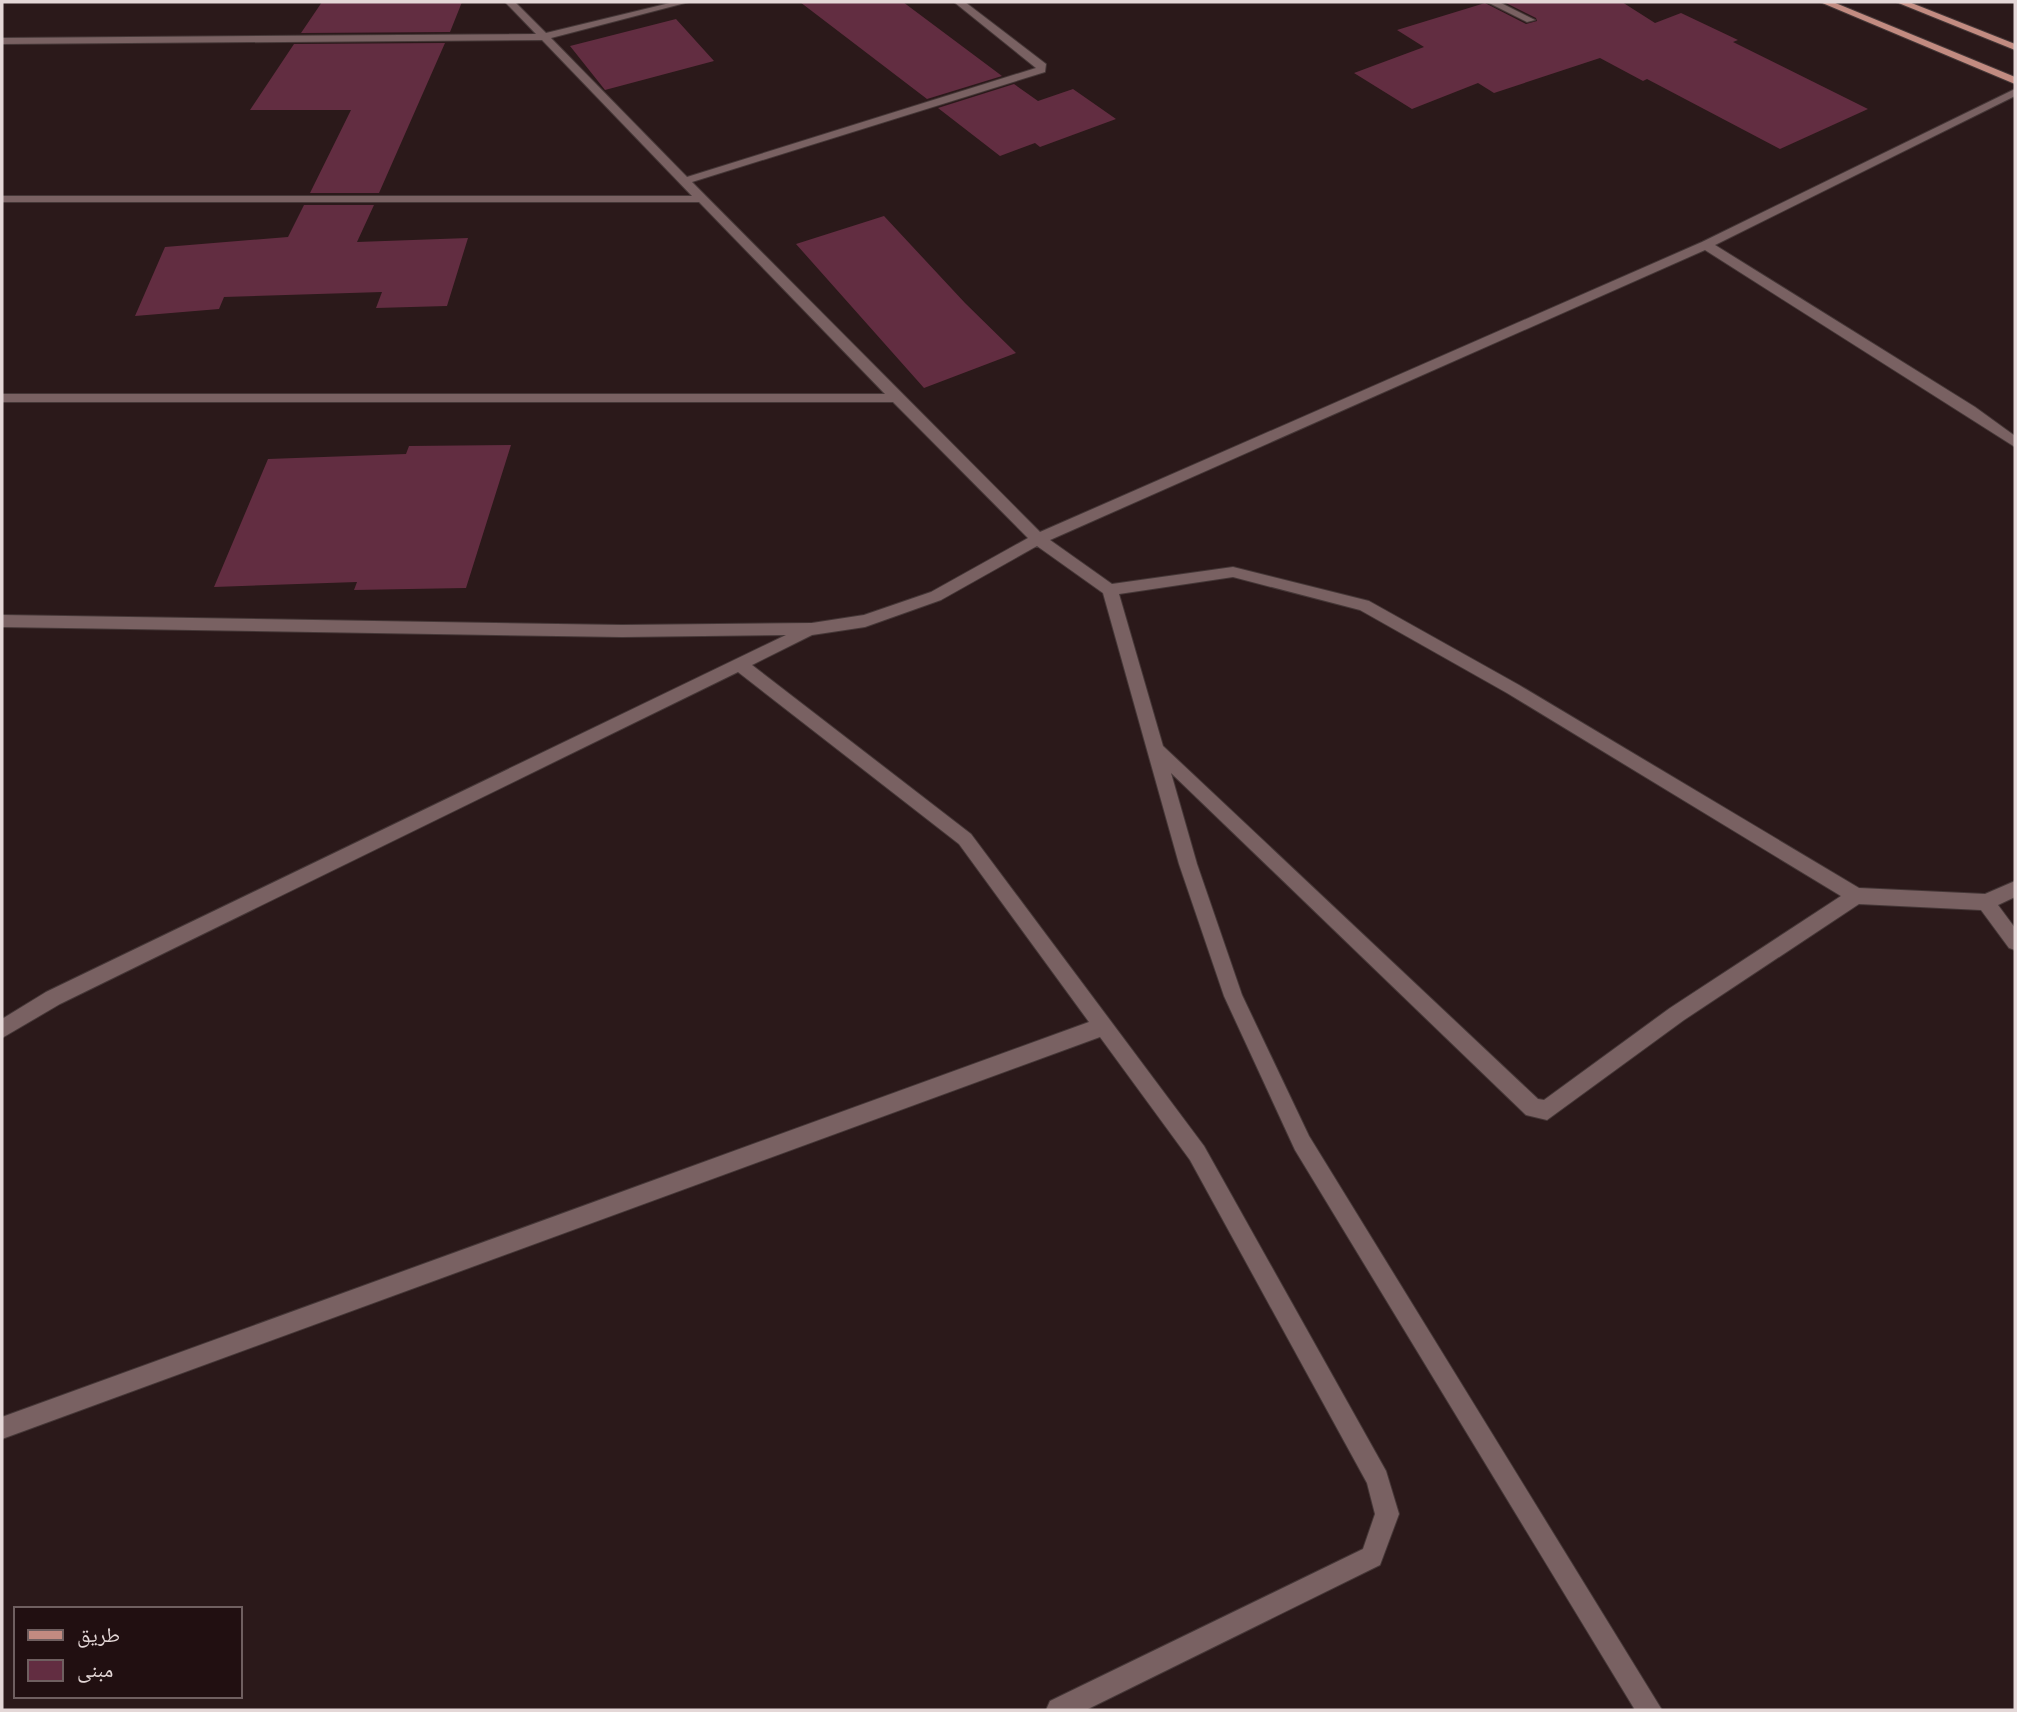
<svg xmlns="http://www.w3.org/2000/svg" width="2017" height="1712" font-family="'Fira Sans Condensed','Noto Naskh Arabic',sans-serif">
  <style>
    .building { fill: #622d41 }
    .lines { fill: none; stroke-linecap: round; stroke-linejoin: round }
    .minor-casing { stroke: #453737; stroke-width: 2 }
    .major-casing { stroke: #453737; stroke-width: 2 }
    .minor { fill: #796162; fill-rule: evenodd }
    .major { fill: #c28b81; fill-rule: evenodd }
  </style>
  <rect width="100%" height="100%" fill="#2b191a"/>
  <path class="building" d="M322,2h140l-12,30 -149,1z
    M800,2h103l99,74 -75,23z
    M1504,2h118l33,21 26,-10 57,27 -5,2 135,67 -88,40 -133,-70 -4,2 -43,-23 -106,35 -16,-10 -66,26 -58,-36 70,-26 -27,-17 88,-27 41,21 11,-3 -1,-3z
    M676,19l38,42 -109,29 -35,-44z
    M445,43l-66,150h-69l41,-83h-101l44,-66z
    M1014,84l24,17 35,-12 43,30 -76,28 -5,-4 -35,13 -62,-48z
    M304,205h70l-17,37 111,-4 -21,68 -71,2 6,-16 -158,5 -5,12 -84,7 30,-69 123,-10z
    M884,216l81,87 51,50 -92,35 -128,-144z
    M511,445l-45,143 -112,2 3,-8 -143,5 54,-128 138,-5 3,-8z"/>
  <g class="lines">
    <g class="minor-casing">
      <path id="minor" d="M505,2h10l31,31 128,-31h15l-138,36 136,139 349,-109 -82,-66h11l81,62 -1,8 -353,110 348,350 662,-290 313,-153v7l-300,149 260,162 40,29v11l-310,-197 -655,290 62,44 121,-17 136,34 150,84 340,203 126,6 30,-13v16l-17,8 17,23v22l-6,-2 -28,-38 -122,-6 -175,116 -137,100 -21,-5 -355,-342 26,91 45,131 67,141 353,574h-27l-340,-560 -71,-154 -45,-132 -76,-271 -66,-47 -96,54 -76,27 -53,8 -60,30 219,169 233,312 182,325 13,43 -19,51 -294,145h-40l4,-9 313,-152 12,-35 -8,-31 -177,-323 -90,-123 -1098,402v-22l1087,-395 -130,-178 -221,-172 -678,332 -58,34v-19l44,-27 740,-357 -164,2 -620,-10v-12l620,10 190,-2 52,-8 67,-23 97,-54 -135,-136h-891v-8h883l-186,-192h-697v-6h690l-150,-156 -540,4v-6l534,-4zM1233,577l127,33 147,83 334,203 -171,112 -126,92 -6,-1 -375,-353 -44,-152z
        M1487,2h12l36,18 -8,2z"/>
    </g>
    <g class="major-casing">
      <path id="major" d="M1820,2h13l182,75v7z
        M1896,2h13l106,42v6z"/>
    </g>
    <use href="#minor" class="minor"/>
    <use href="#major" class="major"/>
  </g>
  <rect width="2017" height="1712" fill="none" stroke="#e4d7d7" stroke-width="7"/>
  <rect x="14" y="1607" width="228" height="91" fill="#210f11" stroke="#6f5f60" stroke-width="2"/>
  <rect x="28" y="1630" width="35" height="10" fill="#c28b81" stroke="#6f5f60" stroke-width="2"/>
  <text x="77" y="1642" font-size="21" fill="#e4d7d7">طريق</text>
  <rect x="28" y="1660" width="35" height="21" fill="#622d41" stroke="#6f5f60" stroke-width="2"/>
  <text x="77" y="1677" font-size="21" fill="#e4d7d7">مبنى</text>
</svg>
